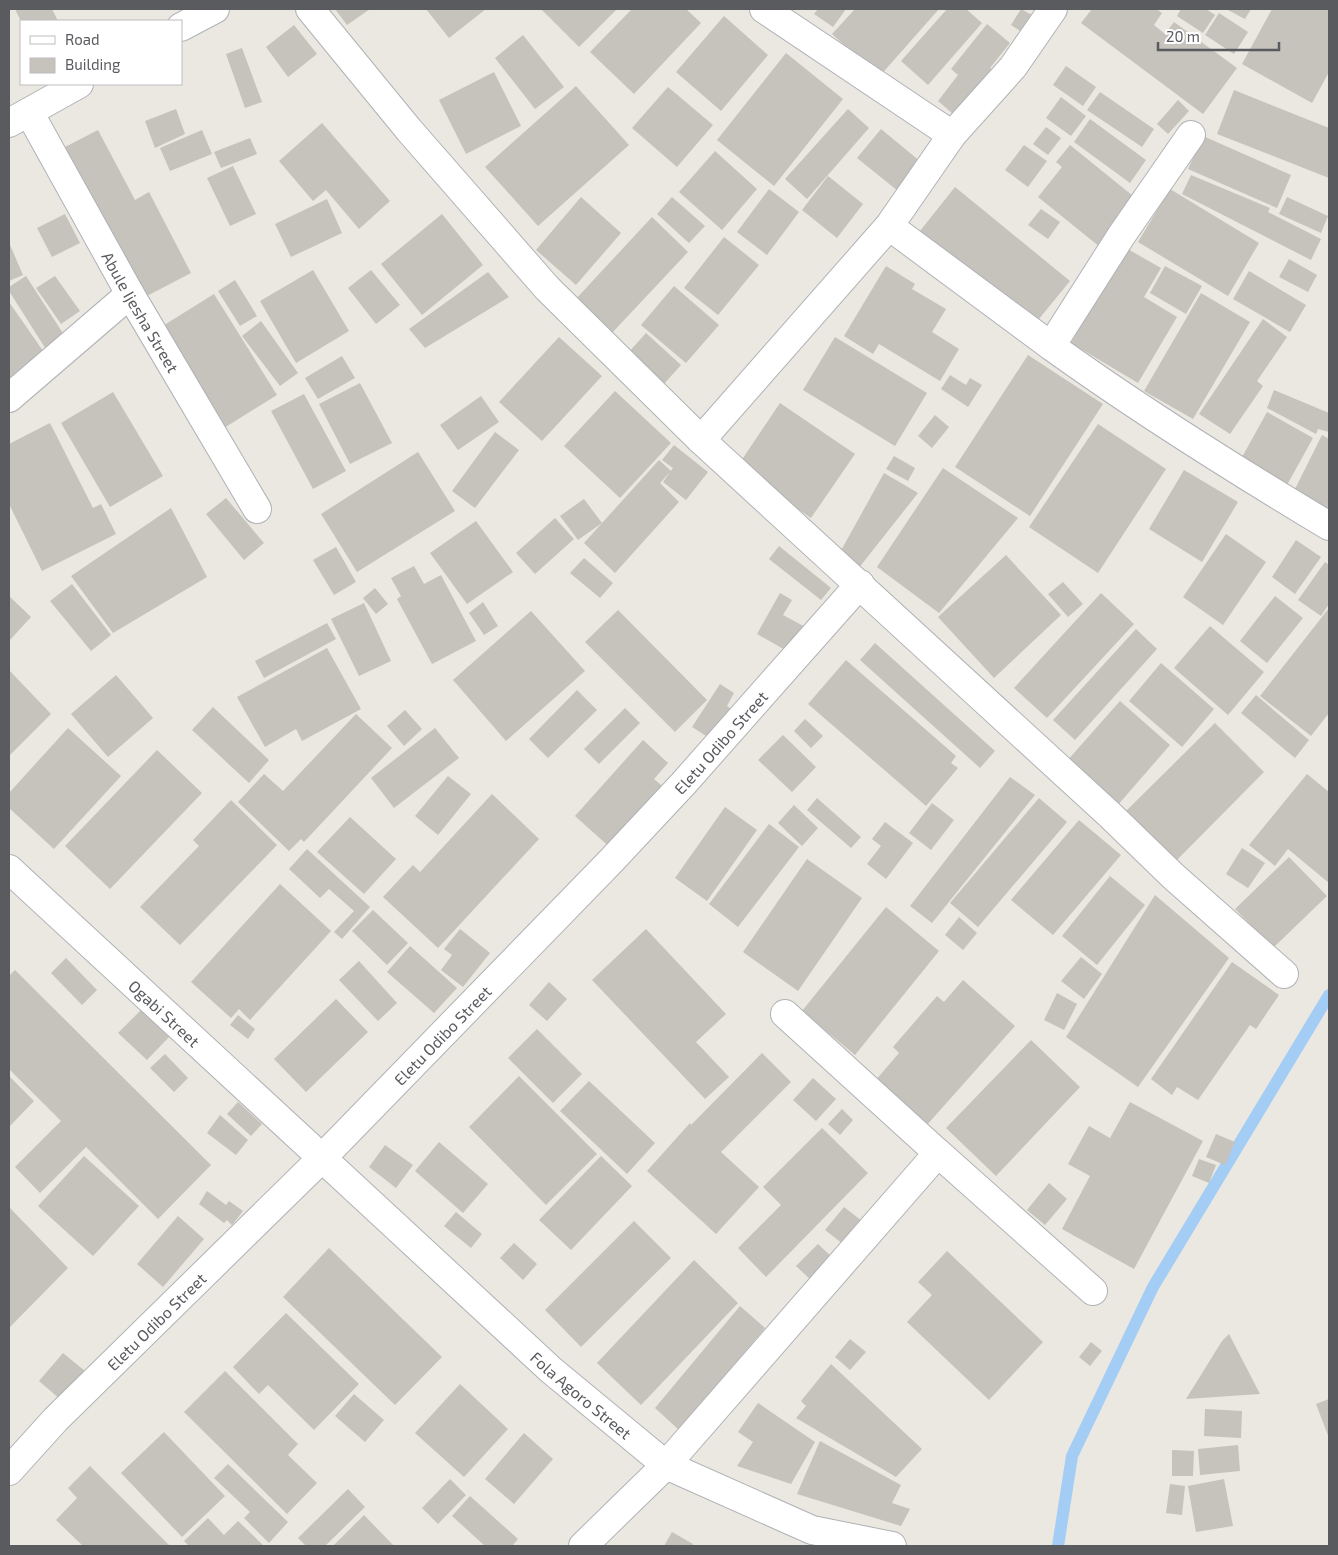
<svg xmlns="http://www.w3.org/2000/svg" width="1338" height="1555" font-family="'Exo 2',sans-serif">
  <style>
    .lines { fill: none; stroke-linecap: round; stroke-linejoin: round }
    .stream { stroke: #a4cdf6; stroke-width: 12 }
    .building { fill: #c6c2bc }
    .street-casing { stroke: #b0b2b6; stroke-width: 30 }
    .secondary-casing { stroke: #b0b2b6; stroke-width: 30 }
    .street { stroke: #fff; stroke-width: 28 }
    .secondary { stroke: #fff; stroke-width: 28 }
    .labels { text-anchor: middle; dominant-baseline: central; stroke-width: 4; stroke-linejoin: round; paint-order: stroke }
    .street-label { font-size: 16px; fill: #595b5f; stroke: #fff }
  </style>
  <rect width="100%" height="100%" fill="#eae8e0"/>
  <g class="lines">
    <path class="stream" d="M1058,1546l14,-90 81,-169 176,-292"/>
  </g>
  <path class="building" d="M15,9h37l6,12h-37z
    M335,9h35l-23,16z
    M426,9h60l-37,29z
    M541,9h76l-38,38z
    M632,9h54l15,14 -67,71 -44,-42z
    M818,9h28l-13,18 -19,-13z
    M855,9h84l-60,68 -47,-43z
    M947,9h19l16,14 -54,62 -27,-24z
    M1021,9l20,11 -10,18 -20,-13z
    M1092,9h64l6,4 -8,12 11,9 9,-12 63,46 -34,46 -122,-91z
    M1181,9h25l9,6 -12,18 -26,-17z
    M1226,9h25l-6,10z
    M1272,9h57v63l-17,31 -70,-39z
    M1219,13l29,19 -14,22 -29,-19z
    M724,16l44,39 -47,56 -45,-39z
    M987,24l23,19 -20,25 9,7 -40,44 -21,-18 20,-26 -7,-6z
    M294,25l23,29 -29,23 -22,-30z
    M523,35l41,52 -29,22 -40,-51z
    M242,48l20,54 -17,6 -19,-54z
    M786,53l57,46 -69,87 -57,-46z
    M1066,66l30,21 -13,19 -30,-21z
    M494,72l27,54 -55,28 -27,-54z
    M576,86l53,59 -91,81 -53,-59z
    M668,87l45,38 -36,42 -45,-39z
    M1234,90l95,38v50l-112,-44z
    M1100,92l54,37 -12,18 -55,-37z
    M1061,97l25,19 -15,20 -25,-18z
    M1178,100l11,11 -21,23 -11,-10z
    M176,109l9,25 -30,14 -10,-27z
    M848,109l21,19 -62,71 -22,-20z
    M1090,119l56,41 -16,23 -56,-41z
    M322,123l68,78 -31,28 -33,-39 -13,11 -34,-40z
    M1046,127l15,11 -13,17 -15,-11z
    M881,129l40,33 -23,29 -41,-33z
    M98,130l37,70 14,-8 42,81 -48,25 -78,-151z
    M202,130l10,24 -42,17 -10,-23z
    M1203,136l88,39 -14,33 -89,-39z
    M250,138l7,16 -36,14 -7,-16z
    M1024,145l23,16 -19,26 -23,-17z
    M1070,145l68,55 -38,47 -62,-50 24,-30 -6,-5z
    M715,151l42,38 -35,41 -43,-38z
    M233,166l23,48 -26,12 -23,-48z
    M1191,175l79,33 -2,4 53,27 -10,21 -129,-66z
    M828,176l35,28 -26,34 -35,-28z
    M955,187l115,94 -36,44 -114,-94z
    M769,189l30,23 -32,43 -30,-23z
    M1170,189l89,54 -31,53 -90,-54z
    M581,197l40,36 -45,52 -40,-35z
    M672,197l33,29 -16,17 -32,-29z
    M1287,197l41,19 -7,17 -42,-19z
    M327,199l15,34 -51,24 -16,-33z
    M1041,209l19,13 -12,17 -20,-14z
    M65,214l15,29 -28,14 -15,-29z
    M442,214l41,51 -61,50 -41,-51z
    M652,217l36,35 -77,82 -37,-33z
    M724,237l35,28 -41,50 -34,-27z
    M10,245l13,30 -14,6v-35z
    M1126,248l35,20 -17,29 33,20 -39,66 -67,-40z
    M1289,259l28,16 -9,17 -29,-15z
    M886,266l29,18 -3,5 34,20 -14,23 27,17 -19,32 -61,-37 -6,10 -29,-18z
    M1165,266l37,20 -16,28 -36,-21z
    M313,270l36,61 -53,32 -36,-62z
    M371,270l29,35 -24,19 -28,-36z
    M1249,271l57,34 -16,27 -57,-33z
    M488,272l21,25 -84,51 -16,-19z
    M26,276l42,65 -19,13 -40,-63v-4z
    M55,276l25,35 -19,13 -25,-36z
    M235,280l22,36 -17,10 -22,-35z
    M674,286l45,39 -33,38 -45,-38z
    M1201,293l49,29 -57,97 -49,-28z
    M214,294l63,101 -53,33 -63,-101z
    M9,302l39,56 -39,27z
    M1263,319l24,18 -30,44 6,5 -33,48 -31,-20z
    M261,321l37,52 -18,13 -38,-50z
    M646,333l35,32 -18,20 -35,-32z
    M559,337l43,39 -60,65 -43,-39z
    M835,337l92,56 -32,53 -92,-56z
    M1028,355l75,49 -73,112 -75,-49z
    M342,356l13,22 -37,21 -13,-21z
    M950,375l16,10 4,-7 12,7 -14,22 -27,-18z
    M360,383l32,60 -42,21 -31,-60z
    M1274,390l55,23v19l-11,-3 -2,5 -49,-26z
    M615,391l56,52 -51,55 -56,-52z
    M113,392l50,84 -53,31 -49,-84z
    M304,394l42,77 -33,18 -42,-78z
    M481,396l18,26 -41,28 -18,-25z
    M780,403l75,51 -44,64 -74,-51z
    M1267,412l46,26 -26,47 -46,-26z
    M935,415l14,12 -17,21 -14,-12z
    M50,423l43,85 8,-4 15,30 -74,37 -33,-67v-60z
    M1098,424l68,45 -68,104 -69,-46z
    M495,432l24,18 -44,58 -23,-17z
    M1322,435l7,4v74l-36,-20z
    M674,445l34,27 -22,28 -23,-18 10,-14 -11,-8z
    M418,452l37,59 -98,61 -36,-58z
    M894,456l21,12 -7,13 -22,-12z
    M659,460l12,11 -11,12 19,19 -64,71 -31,-30z
    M943,468l75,50 -79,95 -62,-46z
    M1184,470l54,32 -36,60 -53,-33z
    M884,473l34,20 -60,76 -20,-13z
    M226,498l38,45 -20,17 -38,-46z
    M584,499l18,24 -24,17 -18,-24z
    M171,508l36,69 -94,56 -42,-57z
    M555,518l19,21 -39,35 -19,-21z
    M476,521l37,51 -46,32 -37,-51z
    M1226,534l40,28 -43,63 -40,-28z
    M1296,540l25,17 -26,37 -23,-17z
    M779,546l52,42 -10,12 -52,-41z
    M336,547l20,35 -22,13 -21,-35z
    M1006,555l55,60 -67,63 -56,-61z
    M584,558l29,25 -13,15 -30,-25z
    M1325,562l4,3v39l-8,12 -23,-16z
    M414,566l10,18 17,-9 35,66 -44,23 -35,-65 4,-3 -10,-18z
    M1063,582l20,22 -15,13 -20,-23z
    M72,584l39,51 -20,16 -41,-50z
    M375,588l13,16 -12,10 -13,-16z
    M780,593l12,7 -9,15 26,14 -15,26 -37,-21z
    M1101,593l33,31 -87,94 -33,-30z
    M9,596l22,21 -22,24z
    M1275,596l28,22 -36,45 -27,-22z
    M483,602l15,24 -14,9 -15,-22z
    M364,603l27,58 -32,15 -28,-57z
    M1329,608v105l-18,23 -51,-40z
    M618,610l89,90 -32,32 -90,-90z
    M531,611l54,60 -79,70 -53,-61z
    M327,623l9,16 -72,39 -9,-17z
    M1210,626l54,46 -36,43 -54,-47z
    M1136,629l21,20 -82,91 -22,-20z
    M875,643l120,108 -15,17 -120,-108z
    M327,648l34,61 -59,32 -6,-12 -31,18 -28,-50z
    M846,660l110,96 -5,7 7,5 -32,38 -118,-102z
    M1161,663l53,46 -32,38 -53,-46z
    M9,670l42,44 -42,42z
    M116,675l37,43 -45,39 -37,-43z
    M720,684l14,9 -7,13 7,5 -20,30 -22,-14z
    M577,690l20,20 -49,48 -19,-19z
    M1256,695l53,45 -14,18 -54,-45z
    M1120,701l50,44 -53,61 -51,-44z
    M213,707l56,53 -20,23 -57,-53z
    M625,708l15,15 -41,41 -15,-15z
    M405,710l17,19 -18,17 -17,-20z
    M356,714l36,34 -88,94 -3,-3 -12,12 -51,-49 26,-28 19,17z
    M805,719l18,17 -12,12 -17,-17z
    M1215,723l49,49 -93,94 -49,-51z
    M68,728l53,48 -67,73 -45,-41v-15z
    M435,728l24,30 -65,50 -23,-30z
    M783,735l33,32 -24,25 -34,-32z
    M643,740l25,23 -14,16 14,12 -54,60 -39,-35z
    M157,750l45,43 -92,96 -45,-43z
    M1307,774l22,18v91l-41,-34 -13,17 -26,-21z
    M448,776l23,18 -33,41 -23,-19z
    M1010,777l25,18 -103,128 -22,-17z
    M492,794l47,45 -101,109 -55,-51 30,-32 7,7z
    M817,798l44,39 -10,11 -44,-38z
    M1039,798l28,24 -89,105 -28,-24z
    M231,800l46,45 -97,100 -40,-38 59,-61 -6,-6z
    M932,803l22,17 -23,30 -22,-17z
    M794,805l24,23 -16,18 -24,-23z
    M725,807l32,23 -50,71 -32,-23z
    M350,817l46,42 -32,35 -47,-42z
    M1079,820l42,35 -68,80 -42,-35z
    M885,822l28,21 -27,36 -19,-15 14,-18 -9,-7z
    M769,824l30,23 -61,80 -29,-23z
    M1242,848l23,15 -17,25 -22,-14z
    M307,849l63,58 -28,32 -8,-7 20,-21 -25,-22 -9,9 -31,-29z
    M1289,857l38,39 -54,52 -38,-39z
    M807,859l55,39 -64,93 -55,-39z
    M1110,876l35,29 -48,60 -35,-29z
    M280,884l51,47 -81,89 -11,-11 -8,9 -40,-36z
    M1155,895l74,63 -91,129 -72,-50z
    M886,907l53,44 -84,104 -53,-44z
    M373,910l35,33 -21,22 -35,-34z
    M959,917l18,16 -14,17 -18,-15z
    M460,929l30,24 -27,34 -22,-17 11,-15 -8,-6z
    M646,929l80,85 -30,28 33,35 -24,22 -113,-119z
    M410,946l47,42 -23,25 -47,-41z
    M1081,957l21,17 -18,25 -23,-18z
    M66,958l31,32 -15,15 -31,-32z
    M359,961l38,42 -19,18 -39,-41z
    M1232,962l47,33 -23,34 -6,-4 -52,75 -21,-13 -5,8 -21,-16z
    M15,970l196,195 -53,54 -72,-72 -46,46 -25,-26 46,-46 -52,-52v-93z
    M963,980l52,46 -89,100 -51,-45 24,-28 -6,-6 44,-51 7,6z
    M549,982l18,17 -20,22 -18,-16z
    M1057,993l20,11 -13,26 -20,-10z
    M336,999l32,33 -62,60 -32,-33z
    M141,1010l28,27 -22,23 -29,-27z
    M238,1015l17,14 -7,10 -18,-14z
    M537,1029l45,45 -29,29 -45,-45z
    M1031,1040l49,47 -84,89 -50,-48z
    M762,1053l29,29 -70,70 38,35 -43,47 -69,-63 43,-48 1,2z
    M165,1054l23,24 -14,14 -24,-24z
    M9,1076l25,25 -25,26z
    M519,1076l78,78 -51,51 -77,-78z
    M813,1078l23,21 -20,22 -23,-21z
    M589,1081l66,62 -28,31 -67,-63z
    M238,1102l24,22 -11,12 -24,-22z
    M1130,1102l73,39 -69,128 -72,-40 28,-53 -22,-12 21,-38 21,12z
    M842,1109l11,11 -13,15 -12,-11z
    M220,1115l28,25 -12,15 -29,-22z
    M822,1128l46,45 -102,104 -28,-29 43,-43 -18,-18z
    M1216,1134l19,8 -10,23 -19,-8z
    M439,1142l49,42 -25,29 -48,-42z
    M385,1145l28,20 -17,23 -27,-21z
    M84,1156l55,50 -46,50 -55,-50z
    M601,1156l31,30 -61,64 -32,-30z
    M1199,1159l17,6 -7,18 -17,-7z
    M1049,1183l18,16 -22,26 -18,-15z
    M207,1191l19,14 3,-4 14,10 -11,14 -5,-5 -3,3 -25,-19z
    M9,1207l59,61 -59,60z
    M844,1207l18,14 -19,23 -18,-14z
    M456,1212l26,22 -11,14 -27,-22z
    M178,1216l26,23 -41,48 -26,-23z
    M634,1221l37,37 -90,89 -36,-37z
    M514,1243l23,21 -14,16 -23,-22z
    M818,1244l15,14 -22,22 -15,-14z
    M329,1248l113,109 -47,48 -112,-108z
    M947,1251l96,91 -54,58 -82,-78 25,-27 -14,-13z
    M694,1260l44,43 -97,102 -44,-42z
    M740,1306l25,22 -86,102 -24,-22z
    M286,1313l73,71 -45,46 -46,-45 -9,9 -26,-27z
    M1229,1334l31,60 -74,5 36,-58z
    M850,1339l16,13 -16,18 -15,-13z
    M1091,1342l11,9 -12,15 -11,-9z
    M63,1353l22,18 -24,29 -22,-19z
    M831,1364l91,85 -26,28 -100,-59 10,-12 -5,-5z
    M225,1371l73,73 -10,11 29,28 -30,31 -103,-102z
    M460,1384l48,45 -44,48 -49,-44z
    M354,1394l30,26 -19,22 -30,-26z
    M1329,1399v39l-13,-34z
    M758,1403l57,39 -24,42 -54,-18 16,-24 -15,-10z
    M1205,1409l37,2 -1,27 -37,-2z
    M164,1432l61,64 -43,41 -61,-64z
    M524,1433l29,26 -39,45 -29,-25z
    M820,1441l81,44 -9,18 18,6 -9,17 -104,-32z
    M1238,1445l2,26 -40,4 -2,-26z
    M1172,1450l22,1 -1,25h-21z
    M228,1464l60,58 -19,21 -25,-25 6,-6 -36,-34z
    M90,1466l80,80h-87l-27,-26 21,-22 -9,-10z
    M450,1479l16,16 -28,29 -16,-16z
    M1224,1479l9,47 -37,6 -8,-46z
    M1170,1484l15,2 -3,29 -16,-2z
    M348,1489l17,18 -40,39h-19l-8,-8z
    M470,1496l48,43 -6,7h-27l-33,-30z
    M364,1515l30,31h-61z
    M208,1518l16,17 14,-14 26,25h-75l-5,-5z
    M672,1532l21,12 -1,2h-28z"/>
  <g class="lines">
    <g class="street-casing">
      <g id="street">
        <path d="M310,9l99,121 138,158 154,152 409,375 63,61 111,98"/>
        <path d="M764,9l188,126"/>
        <path d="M181,27l34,-18"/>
        <path id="s1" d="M29,112l101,182 127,215"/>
        <path d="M9,123l70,-39"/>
        <path d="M889,226l162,120 70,-110 70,-101"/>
        <path d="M1051,346c90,65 183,123 278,180"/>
        <path d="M9,398l121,-104"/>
        <path d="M701,440l188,-214 63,-91 61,-68 40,-58"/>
        <path id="s2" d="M9,869l313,289 289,-297 72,-77 177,-200"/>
        <path d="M785,1014l153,139"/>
        <path d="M583,1546l83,-81 272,-312 155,138"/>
      </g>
    </g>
    <g class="secondary-casing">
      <g id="secondary">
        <path id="s3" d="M9,1471l47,-52 266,-261 229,212 115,95 146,65 80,16"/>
      </g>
    </g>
    <use href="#street" class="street"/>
    <use href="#secondary" class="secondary"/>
  </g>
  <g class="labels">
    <g class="street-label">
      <text stroke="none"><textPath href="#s1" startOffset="229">Abule Ijesha Street</textPath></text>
      <text stroke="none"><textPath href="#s2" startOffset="1002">Eletu Odibo Street</textPath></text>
      <text stroke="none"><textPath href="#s2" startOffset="212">Ogabi Street</textPath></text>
      <text stroke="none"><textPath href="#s2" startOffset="598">Eletu Odibo Street</textPath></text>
      <text stroke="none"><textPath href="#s3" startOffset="210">Eletu Odibo Street</textPath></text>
      <text stroke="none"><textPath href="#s3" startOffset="794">Fola Agoro Street</textPath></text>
    </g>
  </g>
  <rect width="1338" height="1555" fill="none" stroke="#595b5f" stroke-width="20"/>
  <rect x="20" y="20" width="162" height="65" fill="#ffffff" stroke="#bdbdbf"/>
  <rect x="30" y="36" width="25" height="8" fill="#ffffff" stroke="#bdbdbf"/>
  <text x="65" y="45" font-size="15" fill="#595b5f">Road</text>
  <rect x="30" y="58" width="25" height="15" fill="#c6c2bc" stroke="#bdbdbf"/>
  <text x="65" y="70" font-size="15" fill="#595b5f">Building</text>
  <path d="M1158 42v8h121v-8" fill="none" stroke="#595b5f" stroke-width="2.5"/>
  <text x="1166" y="42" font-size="15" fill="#595b5f" stroke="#ffffff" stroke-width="4" paint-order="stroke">20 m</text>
</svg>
